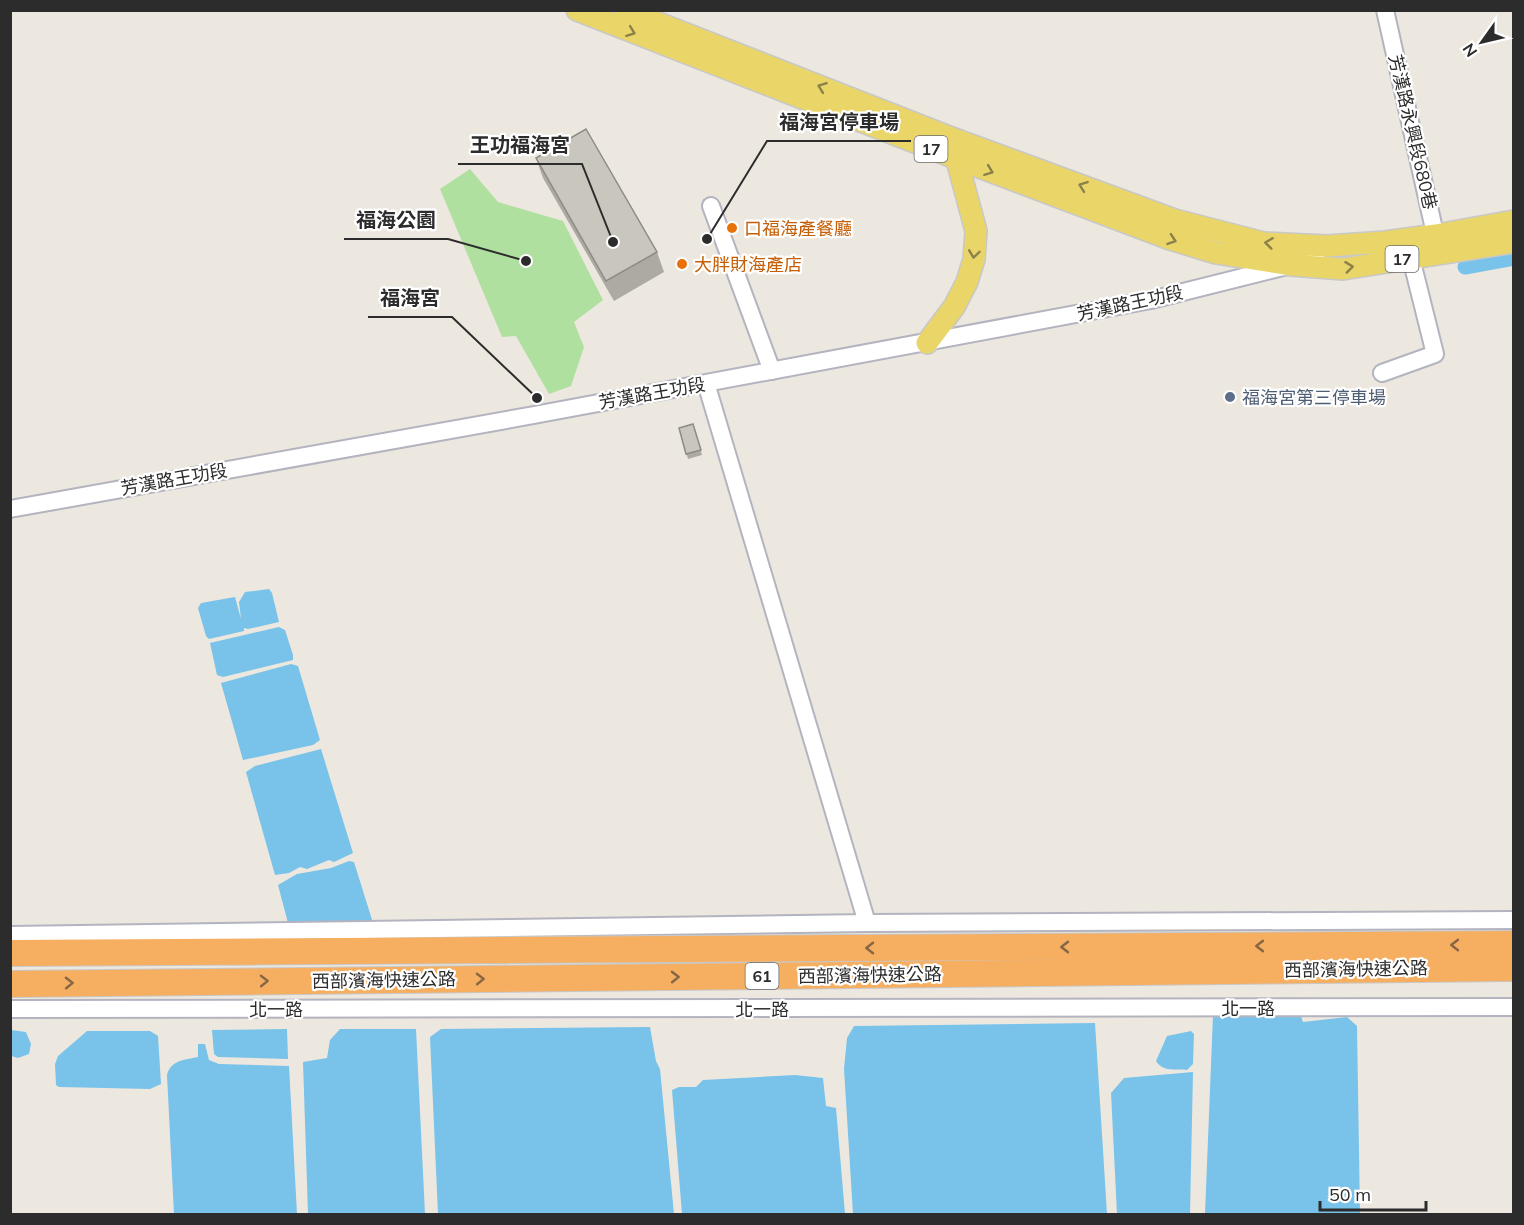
<svg xmlns="http://www.w3.org/2000/svg" width="1524" height="1225" font-family="Mulish,'Noto Sans TC',sans-serif">
  <style>
    .green { fill: #b0e09f }
    .water { fill: #79c2e9 }
    .lines { fill: none; stroke-linecap: round; stroke-linejoin: round }
    .canal { stroke: #79c2e9; stroke-width: 15 }
    .minor-casing { stroke: #b3b4bf; stroke-width: 20 }
    .major-casing { stroke: #c8c8c8; stroke-width: 24 }
    .highway-casing { stroke: #c8c8c8; stroke-width: 28 }
    .minor { stroke: #fff; stroke-width: 16 }
    .major { stroke: #ead668; stroke-width: 21 }
    .highway { stroke: #f6ae61; stroke-width: 26 }
    .wall { fill: #adaaa3 }
    .building { fill: #c9c6be; stroke: #8d8b85; stroke-width: 1.5 }
    .oneway { stroke: #8b814a }
    .oneway2 { stroke: #876644 }
    .food-dot { fill: #e8710a; stroke: #fff; stroke-width: 2 }
    .service-dot { fill: #5c6f8a; stroke: #fff; stroke-width: 2 }
    .labels { text-anchor: middle; dominant-baseline: central; stroke-width: 4.5; stroke-linejoin: round; paint-order: stroke }
    .shield { fill: #fff; stroke: #6b6b6b; stroke-width: 1.5 }
    .shield-label { font-size: 16px; font-weight: bold; fill: #2c2c2c }
    .street-label { font-size: 18px; fill: #2c2c2c; stroke: #fff }
    .food-label { font-size: 18px; fill: #c56008; stroke: #fff; text-anchor: start }
    .service-label { font-size: 18px; fill: #4e5e75; stroke: #fff; text-anchor: start }
    .leader { fill: none; stroke: #2c2c2c; stroke-width: 2 }
    .callout-dot { fill: #2c2c2c; stroke: #fff; stroke-width: 2 }
    .callout-label { font-size: 20px; text-anchor: middle; font-weight: bold; fill: #2c2c2c; stroke: #fff; stroke-width: 4.5; stroke-linejoin: round; paint-order: stroke }
  </style>
  <rect width="100%" height="100%" fill="#ede8df"/>
  <path class="green" d="M470,169l28,33 65,19 40,79 -29,22 10,25 -13,39 -22,8 -33,-58 -14,1 -62,-148z"/>
  <path class="water" d="M269,589l3,4 7,29 -31,7 -4,-1v3l-35,8 -3,-3 -8,-28 3,-5 34,-6 6,22 -2,-17 6,-10z
    M279,627l6,3 8,25v5l-70,17 -6,-2 -7,-32z
    M291,664l7,2 22,74 -7,5 -70,15 -22,-77z
    M321,749l32,104 -19,9 -5,-2 -22,9 -7,-2 -11,6 -14,2 -29,-103 9,-6z
    M349,861l5,1 19,61h-85l-10,-38 19,-11 34,-6z
    M1300,1013l3,9 44,-5 10,9 3,188h-155l8,-199z
    M1095,1023l12,191h-254l-9,-145 3,-31 7,-12z
    M650,1027l6,34 4,8 14,145h-236l-8,-177 11,-8z
    M287,1029l1,30 -70,-2 -4,-3 -2,-24z
    M340,1029h76l9,185h-117l-5,-152 24,-4 3,-18z
    M11,1030l15,2 5,12 -2,10 -11,4 -7,-2z
    M87,1031h63l8,5 3,48 -11,5 -91,-2 -3,-2 -1,-21 3,-8z
    M1191,1031l3,3 -1,30 -6,6c-12,-1 -24,2 -31,-9l11,-25z
    M198,1044h7l4,16 10,4 70,2 8,148h-123l-7,-139c4,-15 17,-15 31,-18z
    M1193,1072l-3,142h-73l-6,-121 13,-15z
    M795,1075l28,3 3,28 10,2 9,106h-163l-10,-124 7,-3h17l7,-7z"/>
  <g class="lines">
    <path class="canal" d="M1465,267l49,-9"/>
    <g class="minor-casing">
      <path id="minor" d="M1385,10l53,237
        M711,206l61,165
        M1382,373l53,-19 -24,-96
        M706,383l161,540
        M10,509l524,-94 617,-115 140,-35 36,-19
        M10,935l857,-12 647,-3
        M10,1009l1504,-2"/>
    </g>
    <g class="major-casing">
      <path id="major" d="M577,10l381,149 212,80 46,14 75,12 52,4 171,-27
        M625,10l324,127 226,83 89,23 63,3 58,-4 51,-7 78,-14
        M927,343l27,-36 13,-25 7,-23 2,-28 -22,-82"/>
    </g>
    <g class="highway-casing">
      <path id="highway" d="M10,953l1504,-9
        M10,984l1504,-16"/>
    </g>
    <use href="#minor" class="minor"/>
    <use href="#major" class="major"/>
    <use href="#highway" class="highway"/>
  </g>
  <path class="wall" d="M536,158l121,94 7,20 -50,29 -71,-123z
    M693,424l9,31 -14,4 -9,-31z"/>
  <path class="building" d="M586,129l71,123 -51,29 -70,-123z
    M693,424l8,26 -15,4 -7,-26z"/>
  <defs><path id="oneway-chevron" d="M-2-3.5L2.5 0L-2 3.5" fill="none" stroke-width="1.6" stroke-linecap="round" stroke-linejoin="round" transform="scale(1.5)"/></defs>
  <g class="oneway">
    <use href="#oneway-chevron" transform="translate(631 32) rotate(21)"/>
    <use href="#oneway-chevron" transform="translate(822 87) rotate(-159)"/>
    <use href="#oneway-chevron" transform="translate(989 171) rotate(21)"/>
    <use href="#oneway-chevron" transform="translate(1083 186) rotate(-160)"/>
    <use href="#oneway-chevron" transform="translate(1172 240) rotate(19)"/>
    <use href="#oneway-chevron" transform="translate(1269 243) rotate(-173)"/>
    <use href="#oneway-chevron" transform="translate(974 254) rotate(98)"/>
    <use href="#oneway-chevron" transform="translate(1349 267) rotate(-7)"/>
  </g>
  <g class="oneway2">
    <use href="#oneway-chevron" transform="translate(1455 945) rotate(180)"/>
    <use href="#oneway-chevron" transform="translate(1260 946) rotate(180)"/>
    <use href="#oneway-chevron" transform="translate(1065 947) rotate(180)"/>
    <use href="#oneway-chevron" transform="translate(870 948) rotate(180)"/>
    <use href="#oneway-chevron" transform="translate(675 977) rotate(-1)"/>
    <use href="#oneway-chevron" transform="translate(480 979) rotate(-1)"/>
    <use href="#oneway-chevron" transform="translate(264 981) rotate(-1)"/>
    <use href="#oneway-chevron" transform="translate(69 983) rotate(-1)"/>
  </g>
  <g class="food-dot">
    <circle cx="732" cy="228" r="6"/>
    <circle cx="682" cy="264" r="6"/>
  </g>
  <circle class="service-dot" cx="1230" cy="397" r="6"/>
  <g class="labels">
    <g class="shield">
      <rect x="914.5" y="136" width="33" height="26" rx="4.5"/>
      <rect x="1385.5" y="246" width="33" height="26" rx="4.5"/>
      <rect x="745.5" y="963" width="33" height="26" rx="4.5"/>
    </g>
    <g class="shield-label">
      <text x="931" y="149">17</text>
      <text x="1402" y="259">17</text>
      <text x="762" y="976">61</text>
    </g>
    <g class="street-label">
      <text transform="translate(1413 132) rotate(77)">芳漢路永興段680巷</text>
      <text transform="translate(1130 303) rotate(-12)">芳漢路王功段</text>
      <text transform="translate(652 393) rotate(-10)">芳漢路王功段</text>
      <text transform="translate(174 479) rotate(-10)">芳漢路王功段</text>
      <text transform="translate(1356 969) rotate(-1)">西部濱海快速公路</text>
      <text transform="translate(870 975) rotate(-1)">西部濱海快速公路</text>
      <text transform="translate(384 980) rotate(-1)">西部濱海快速公路</text>
      <text x="1248" y="1008">北一路</text>
      <text x="276" y="1009">北一路</text>
      <text x="762" y="1009">北一路</text>
    </g>
    <g class="food-label">
      <text x="744" y="228">口福海產餐廳</text>
      <text x="694" y="264">大胖財海產店</text>
    </g>
    <g class="service-label">
      <text x="1242" y="397">福海宮第三停車場</text>
    </g>
  </g>
  <path class="leader" d="M707 239L767 141H911M613 242L582 164H458M526 261L448 239H344M537 398L452 317H368"/>
  <g class="callout-dot">
    <circle cx="707" cy="239" r="6"/>
    <circle cx="613" cy="242" r="6"/>
    <circle cx="526" cy="261" r="6"/>
    <circle cx="537" cy="398" r="6"/>
  </g>
  <g class="callout-label">
    <text x="839" y="129">福海宮停車場</text>
    <text x="520" y="152">王功福海宮</text>
    <text x="396" y="227">福海公園</text>
    <text x="410" y="305">福海宮</text>
  </g>
  <rect width="1524" height="1225" fill="none" stroke="#2c2c2c" stroke-width="24"/>
  <g transform="translate(1482 42) rotate(236)" stroke="#ffffff" stroke-width="4.5" paint-order="stroke">
  <path d="M0-4.5L10 22L0 15L-10 22Z" fill="#2c2c2c"/>
  <text y="-9" font-size="16" font-weight="bold" text-anchor="middle" fill="#2c2c2c">N</text>
  </g>
  <path d="M1320 1201v9h106v-9" fill="none" stroke="#2c2c2c" stroke-width="3"/>
  <text x="1329" y="1201" font-size="18" fill="#2c2c2c" stroke="#ffffff" stroke-width="4.5" paint-order="stroke">50 m</text>
</svg>
